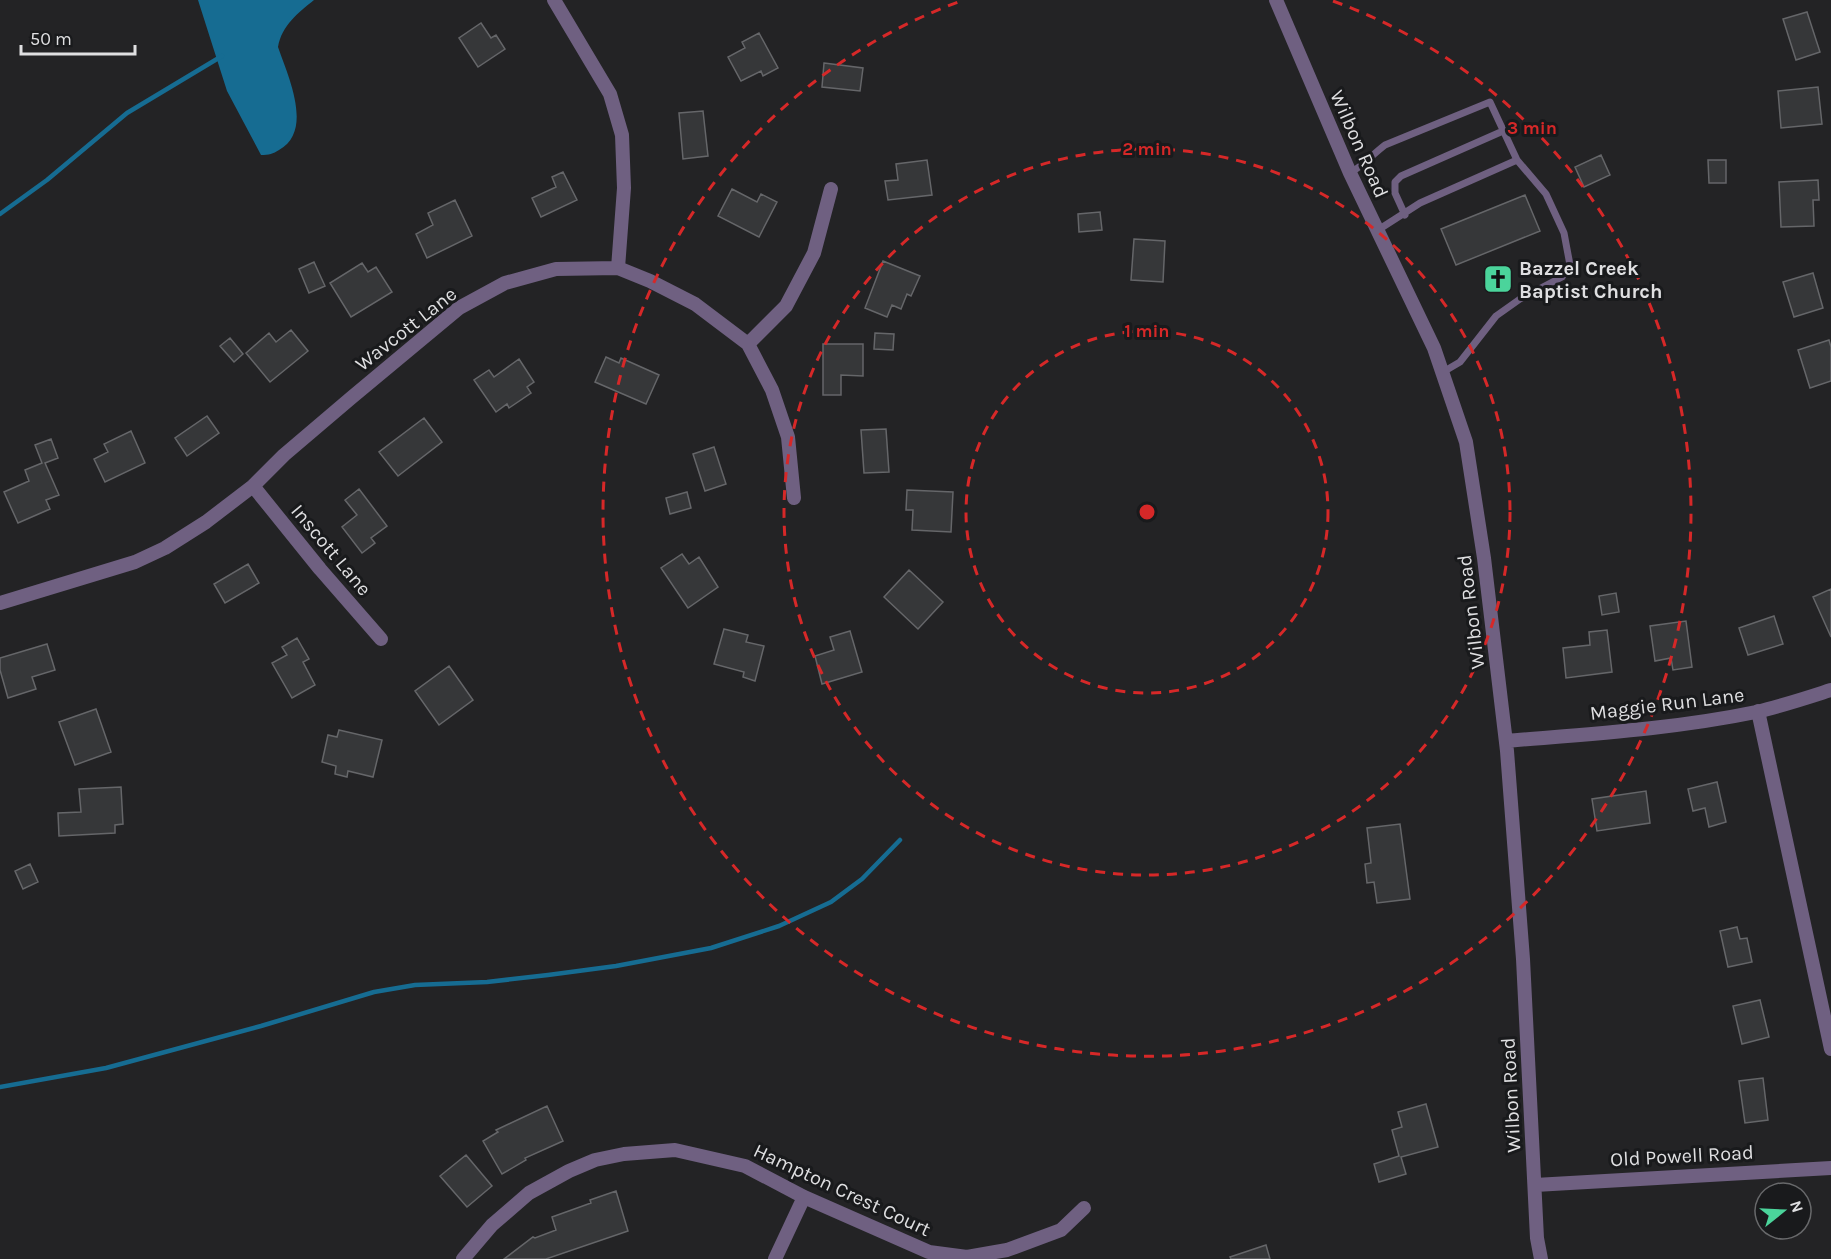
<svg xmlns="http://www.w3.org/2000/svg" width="1831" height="1259" font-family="Karla,sans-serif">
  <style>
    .water { fill: #166c92 }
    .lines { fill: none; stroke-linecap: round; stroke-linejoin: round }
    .stream { stroke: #166c92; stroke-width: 4.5 }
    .building { fill: #363739; stroke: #656669; stroke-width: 1.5 }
    .service { stroke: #6f6081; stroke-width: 7 }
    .minor { stroke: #6f6081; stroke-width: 14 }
    .ring { fill: none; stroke: #d62828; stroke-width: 3; stroke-dasharray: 10 8 }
    .labels { text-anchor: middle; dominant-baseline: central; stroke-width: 6; stroke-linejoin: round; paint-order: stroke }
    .street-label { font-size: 20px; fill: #dfdfe1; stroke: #191a1c }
    .poi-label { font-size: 20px; font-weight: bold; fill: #dfdfe1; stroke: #191a1c; text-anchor: start }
    .centre { fill: #d62828; stroke: #191a1c; stroke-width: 3 }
    .ring-label { font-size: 18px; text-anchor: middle; font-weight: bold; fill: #d62828; stroke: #191a1c; stroke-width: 6; stroke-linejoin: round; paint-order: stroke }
  </style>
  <rect width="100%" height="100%" fill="#232325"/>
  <path class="water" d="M198,0h116c-16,13 -32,25 -36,47 10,29 36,84 1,103 -6,4 -10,5 -18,5l-34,-64z"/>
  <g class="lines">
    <path class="stream" d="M0,214l47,-34 80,-67 95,-57
      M0,1087l106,-19 155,-42 113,-34 41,-7 72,-3 61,-7 68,-9 95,-18 68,-22 52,-24 31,-23 38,-39"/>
  </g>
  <path class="building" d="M1807,12l13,40 -24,8 -13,-41z
    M481,23l10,15 5,-3 9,14 -27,18 -19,-29z
    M759,33l19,35 -15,8 -2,-5 -20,10 -13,-24 17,-9 -3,-6z
    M824,63l39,5 -3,23 -38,-4z
    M1818,87l4,37 -41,4 -3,-37z
    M703,111l5,45 -25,3 -4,-46z
    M1601,155l9,20 -26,12 -9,-20z
    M927,160l5,35 -44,5 -3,-19 13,-1 -2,-16z
    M1708,160h18v23h-17z
    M563,172l14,28 -36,17 -9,-19 24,-11 -4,-10z
    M1818,180l1,20h-6l1,26 -33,1 -2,-45z
    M732,189l25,13 4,-8 16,8 -18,35 -41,-21z
    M1525,195l15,36 -84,34 -15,-36z
    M455,200l17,36 -45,22 -11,-24 17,-9 -5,-12z
    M1100,212l2,18 -23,2 -1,-18z
    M1134,239l31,2 -2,41 -32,-2z
    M883,261l37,15 -9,20 -4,-2 -6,15 -9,-4 -5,12 -22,-9z
    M314,262l11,24 -16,7 -10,-24z
    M362,263l6,9 8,-5 16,25 -41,25 -21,-34z
    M1813,273l10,35 -29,9 -11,-35z
    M291,330l17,21 -38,31 -24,-29 23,-20 7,9z
    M875,333l19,1 -1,16 -19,-1z
    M230,338l13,16 -9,8 -14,-16z
    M1829,340l2,7v34l-21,7 -12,-38z
    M823,344h40v32l-22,-1v20h-18z
    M606,357l13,6 2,-5 38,17 -13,29 -51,-22z
    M519,359l15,23 -7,5 4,6 -22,15 -2,-4 -11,8 -22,-32 15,-10 5,7z
    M207,416l12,17 -32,23 -12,-18z
    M424,418l18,24 -44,34 -19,-24z
    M886,429l3,43 -25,1 -3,-43z
    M131,431l14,32 -40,19 -11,-23 14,-7 -4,-8z
    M51,439l7,19 -13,5 14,32 -13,5 4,9 -32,14 -14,-31 25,-11 -4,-11 17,-7 -7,-18z
    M714,447l12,37 -21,7 -12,-37z
    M359,489l28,37 -16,12 4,5 -13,10 -20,-26 15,-12 -12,-15z
    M907,490l46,2 -2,40 -39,-2 1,-20h-7z
    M687,492l4,16 -21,6 -4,-16z
    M682,554l7,10 10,-7 19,30 -30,21 -27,-40z
    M248,564l11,19 -34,20 -11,-19z
    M909,570l34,32 -25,27 -34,-32z
    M1831,589v48l-18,-40z
    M1616,593l3,19 -17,3 -3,-19z
    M1774,616l9,28 -35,11 -9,-27z
    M1686,621l6,46 -19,3 -2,-12 -16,3 -5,-35z
    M724,629l24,6 -2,7 18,4 -9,35 -12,-4 1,-5 -30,-8z
    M1607,630l5,42 -46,6 -3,-30 27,-3 -1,-13z
    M850,631l12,41 -40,12 -7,-28 19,-6 -4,-13z
    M297,638l12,21 -6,3 12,23 -23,13 -20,-35 15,-8 -5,-8z
    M47,644l8,26 -23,7 4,12 -28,9 -8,-28v-12z
    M449,666l24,34 -34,25 -24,-34z
    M96,709l15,43 -36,13 -16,-43z
    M339,730l43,10 -9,37 -25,-6 -1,6 -12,-3 1,-8 -14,-4 6,-27 9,2z
    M1717,782l9,40 -17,5 -4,-19 -12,3 -5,-22z
    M121,787l2,37 -8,1v8l-56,3 -1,-23 23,-1 -2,-23z
    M1646,791l4,32 -53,8 -5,-32z
    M1400,824l10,75 -33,4 -3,-21 -7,1 -2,-19 6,-1 -4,-35z
    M30,864l8,18 -15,7 -8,-18z
    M1737,927l3,12 7,-1 5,24 -24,5 -8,-36z
    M1760,1000l9,37 -27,7 -9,-38z
    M1763,1078l5,42 -23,3 -6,-42z
    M1426,1104l12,43 -37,10 5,17 -27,8 -5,-18 25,-8 -7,-26 10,-3 -4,-15z
    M547,1106l16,35 -38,17 1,2 -24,14 -19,-33 15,-9 -2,-2z
    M466,1155l26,31 -25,21 -27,-31z
    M616,1191l12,40 -82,28h-42l29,-22 2,1 21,-8 -4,-13 39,-14 -1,-3z
    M1266,1245l4,14h-39l-1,-2z"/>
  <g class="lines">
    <path class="service" d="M1350,173c14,-8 23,-19 35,-28l105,-43 27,58 29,34 18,39 6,32 -8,12 -42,22 -24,17 -36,46 -17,10
      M1405,215l-10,-22v-11l6,-6 102,-45
      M1378,230l42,-27 97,-43"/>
    <path class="minor" d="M554,0l56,94 12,41 2,53 -6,80
      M1276,0l74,173 84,175 32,94 18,116 23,193 16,208 14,279 4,21
      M748,344l38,-38 28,-53 17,-64
      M253,486l67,83 61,70
      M0,603l135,-41 30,-14 41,-26 47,-36 31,-31 67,-57 108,-90 46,-25 51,-14 62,-1 32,13 45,23 53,40 24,46 16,47 6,61
      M1758,711l73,338
      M1506,741c83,-7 168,-12 250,-29 26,-6 50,-14 75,-22
      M1535,1185l296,-17
      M463,1259l29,-34 37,-32 40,-22 26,-11 29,-6 51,-4 70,16 59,31 125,55 38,5 40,-7 54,-20 23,-22
      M775,1259l29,-62"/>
  </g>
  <g class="ring">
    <circle cx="1147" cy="512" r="181"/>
    <circle cx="1147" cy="512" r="363"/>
    <path d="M1333 1A544 544 0 1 1 961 1"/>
  </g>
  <defs>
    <g id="church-square" transform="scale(1.5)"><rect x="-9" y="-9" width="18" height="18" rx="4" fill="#4bd49b" stroke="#191a1c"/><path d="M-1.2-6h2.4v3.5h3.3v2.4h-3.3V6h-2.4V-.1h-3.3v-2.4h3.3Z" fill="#111"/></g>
  </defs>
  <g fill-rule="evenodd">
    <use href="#church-square" x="1498" y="279"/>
  </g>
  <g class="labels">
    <g class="street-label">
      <text transform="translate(1359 144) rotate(66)">Wilbon Road</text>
      <text transform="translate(406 329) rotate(-38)">Wavcott Lane</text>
      <text transform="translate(331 550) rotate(50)">Inscott Lane</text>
      <text transform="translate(1471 612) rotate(-97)">Wilbon Road</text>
      <text transform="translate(1667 704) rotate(-7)">Maggie Run Lane</text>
      <text transform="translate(1511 1095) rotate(-93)">Wilbon Road</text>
      <text transform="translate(1682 1156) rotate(-3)">Old Powell Road</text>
      <text transform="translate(842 1190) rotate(25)">Hampton Crest Court</text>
    </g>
    <g class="poi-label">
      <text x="1519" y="268">Bazzel Creek<tspan x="1519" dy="23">Baptist Church</tspan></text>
    </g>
  </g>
  <circle cx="1147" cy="512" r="9" class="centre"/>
  <g class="ring-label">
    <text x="1532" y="134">3 min</text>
    <text x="1147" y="155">2 min</text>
    <text x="1147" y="337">1 min</text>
  </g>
  <g transform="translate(1783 1211) rotate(72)"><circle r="28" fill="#191a1c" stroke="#68696b" stroke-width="1.5"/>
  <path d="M0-4.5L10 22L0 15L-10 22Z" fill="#4bd49b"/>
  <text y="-9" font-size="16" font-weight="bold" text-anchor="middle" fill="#dfdfe1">N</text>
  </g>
  <path d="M21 45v9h114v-9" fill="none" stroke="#dfdfe1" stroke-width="3"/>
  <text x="30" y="45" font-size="18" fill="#dfdfe1" stroke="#191a1c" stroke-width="4.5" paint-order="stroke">50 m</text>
</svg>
